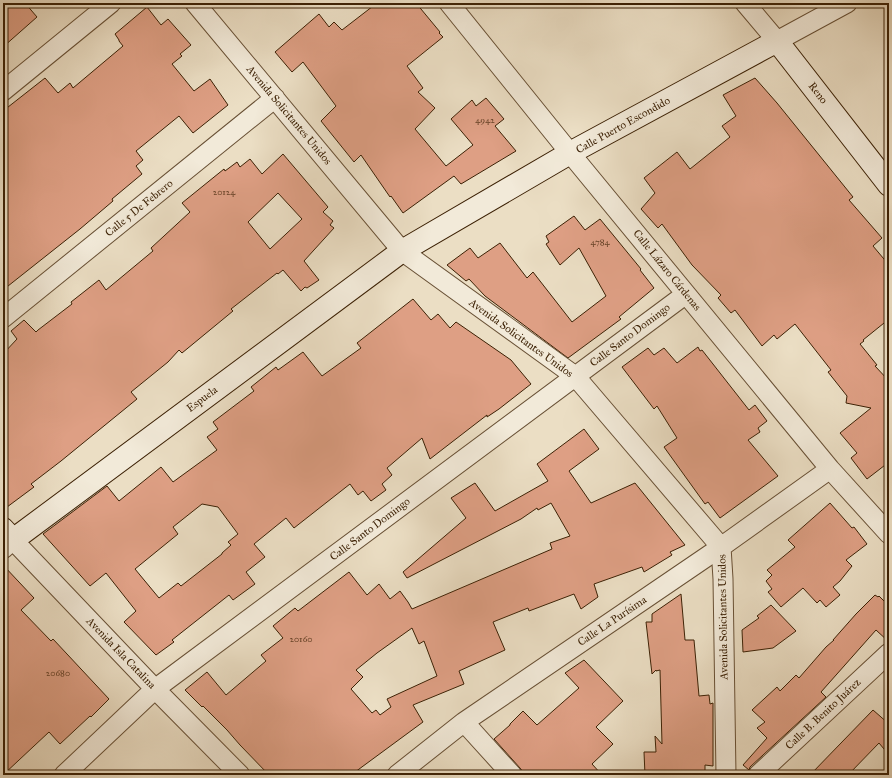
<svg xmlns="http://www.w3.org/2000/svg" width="892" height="778" font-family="'IM FELL Great Primer',serif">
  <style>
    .building { fill: #de9f84; stroke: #3c2105; fill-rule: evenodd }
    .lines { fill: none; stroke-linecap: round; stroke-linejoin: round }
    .street-casing { stroke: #685035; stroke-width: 21 }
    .secondary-casing { stroke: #3c2105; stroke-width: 24 }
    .street { stroke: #f2ead9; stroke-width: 19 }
    .secondary { stroke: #f2ead9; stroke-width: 22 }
    .labels { text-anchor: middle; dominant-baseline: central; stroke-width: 4; stroke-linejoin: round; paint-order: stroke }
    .number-label { font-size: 9px; fill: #644025 }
    .street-label { font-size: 11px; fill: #3c2105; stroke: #f2ead9 }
  </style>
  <rect width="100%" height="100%" fill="#ebdec4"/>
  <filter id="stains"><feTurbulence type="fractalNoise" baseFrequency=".005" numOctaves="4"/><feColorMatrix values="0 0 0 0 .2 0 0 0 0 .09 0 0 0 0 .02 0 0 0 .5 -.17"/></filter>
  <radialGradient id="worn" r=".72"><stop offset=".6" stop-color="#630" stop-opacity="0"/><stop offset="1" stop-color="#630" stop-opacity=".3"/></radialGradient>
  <path class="building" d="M3,3h22l12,14 -34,30z
    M377,3h39l24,29 -1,1 4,4 -36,29 16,22 -5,4 17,16 -20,21 31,37 27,-21 -22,-26 21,-19 4,6 10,-8 18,21 -9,7 21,25 -55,33 -7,-8 -51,37 -12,-17 -1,1 -29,-42 -7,7 -33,-41 15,-15 -33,-44 -11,10 -17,-20 44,-38 10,13 5,-5 8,8z
    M147,7l14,18 7,-6 23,26 -11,9 2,2 -10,8 22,27 16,-12 18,26 -35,28 -14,-17 -43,35 7,9 -7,6 6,8 -30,25 1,2 -33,28 -77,61v-179l42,-33 13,15 12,-10 3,5 50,-42 -4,-5v-1l-4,-6z
    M755,78l22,25 76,94 -4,3 33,38 -9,8 16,19v54l-26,21 1,1 -4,3 17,21 -2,1 14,15v31l-3,-1 3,3v48l-22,17 -16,-21 6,-5 -17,-20 31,-25 -25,-5 1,-7 -19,-24 3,-2 -36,-46 -18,15 -3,-4 -12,11 -27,-36 -4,3 -13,-15 3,-3 -29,-30 -30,-41 -4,4 -17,-19 14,-16 -11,-15 33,-26 13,17 40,-32 -8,-11 14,-10 -13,-21z
    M283,154l45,53 -5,5 10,9 -3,4 4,3 -30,33 15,19 -12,8 -2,-1 -4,4 -18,-21 -5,4 -1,-1 -46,36 2,2 -51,42 -3,-3 -11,12 -37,30 6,7 -76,62 -30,23 3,3 -31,23v-156l14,-15 -6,-8 13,-11 12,12 2,-2 34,-26 -1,-2 28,-22 7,10 47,-39 -2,-3 39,-36 -8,-9 42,-34 1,2 12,-9 3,5 10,-8 12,15zM278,193l24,26 -32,30 -22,-27z
    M574,216l11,14 15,-11 41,50 -1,1 14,18 -35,29 2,2 -53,39 -83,-62 -16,-17 -3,2 -19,-16 23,-17 8,10 22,-15 27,35 6,-6 39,50 34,-26 -27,-48 -19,17 -14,-21 3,-2 -3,-6z
    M413,299l18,21 7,-6 12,14 6,-6 55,38 20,24 -32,25 -12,8v-2l-57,44 -8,-21 -35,30 5,7 -10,9 4,6 -15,11 -8,-10 -5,4 -8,-11 -56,44 -8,-10 -32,26 11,13 -19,15 9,12 -22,16 -4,-5 -57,45 2,2 -18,13 -32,-33 12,-11 -30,-38 -16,13 -47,-52 64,-48 12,15 42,-34 12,15 44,-32 -10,-13 11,-8 -5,-7 41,-31 -3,-4 25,-20 2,3 25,-18 19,24 39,-28 -4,-5zM202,504l16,3 20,27 -10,8 3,3 -9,8v1l-41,32 -3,-3 -19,15 -24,-29 43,-35 -5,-7z
    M698,347l2,4 2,-1 47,60 6,-5 12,16 -9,7 2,4 -12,8 30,36 -58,42 -12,-16 -3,2 -41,-57 13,-9 -20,-32 -3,3 -32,-42 26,-19 6,7 10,-7 13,15z
    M584,429l15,20 -30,22 22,32 44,-20 50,62 -15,7 2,3 -28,17 -2,-5 -48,17 4,13 -17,12 -7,-15 -45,17 -1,-3 -35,14 12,28 -46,21 5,13 -51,21 10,17 -72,53h-82l-29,-30 -13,-15 -24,-24 -1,1 -17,-17 22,-18 19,23 40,-34 -5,-6 22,-17 -10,-12 22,-18 3,3 51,-39 18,23 12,-11 11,15 10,-8 8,11 4,7 140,-60 -2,-6 20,-7 -19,-33 -13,7 -1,-2 -16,11 -114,59 -4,-6 63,-54 -15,-20 24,-15 20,28 53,-30 -11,-17zM412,628l7,16 5,-3 13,35 -50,23 4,8 -11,8 -4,-5 -4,3 -21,-24 12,-12 -7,-7 21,-17z
    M830,503l22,25 2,-1 13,17 -21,16 6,6 -12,15 -7,6 7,8 -14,12 -6,-7 -3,3 -14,-15 -22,19 -13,-15 4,-3 -6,-8 6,-6 -5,-5 28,-23 -7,-7z
    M3,565l31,33 -13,12 30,31 2,-2 56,60 -18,18 -1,-1 -30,28 -11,-12 -46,43z
    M681,594l4,46h9l5,56 10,-1 1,9 3,-1v63l-8,-1v10h-60l-1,-23h12l-1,-16 7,8 -2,-74 -4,1v-1l-4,4 -6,-52h6v-8z
    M875,595l3,2 1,-1 10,10v36l-13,-12 -55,62 5,5 -76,70 -1,3 -6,-5 24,-27 -10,-10 8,-6 -13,-12 25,-23 3,4 16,-16 3,3 27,-31 8,-7h-1l23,-26z
    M771,605l25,26 -23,17 -30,4 -1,-22 17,-12 -2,-2z
    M584,660l39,41 -27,26 17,17 -21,20 10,11h-79v-3l-3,-4 -26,-29 16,-14v-1l13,-13 14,14 42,-37 -14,-15z
    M873,710l16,14v31l-10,-12 -31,32h-38z"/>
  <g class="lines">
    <g class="street-casing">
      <path id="street" d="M195,3l207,248 173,125 146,171 2,32 3,196
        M449,3l121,150 260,316 59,65
        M745,3l32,38 70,-38
        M3,91l108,-88
        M3,318l272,-220
        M3,549l10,-9 142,149 85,86
        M464,722l48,53
        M64,775l91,-86 531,-395
        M397,775l67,-53 257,-175 109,-78
        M758,775l131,-122"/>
    </g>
    <g class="secondary-casing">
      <path id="secondary" d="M3,529l10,11 389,-289 168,-98 207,-112 112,144"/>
    </g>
    <use href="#street" class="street"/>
    <use href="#secondary" class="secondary"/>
  </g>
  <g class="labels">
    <g class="number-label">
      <text x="485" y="119">4942</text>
      <text x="224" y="191">20124</text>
      <text x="600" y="241">4784</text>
      <text x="301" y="638">20160</text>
      <text x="58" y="672">20680</text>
    </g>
    <g class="street-label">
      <text transform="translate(818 93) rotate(52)">Reno</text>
      <text transform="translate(289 115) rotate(50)">Avenida Solicitantes Unidos</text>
      <text transform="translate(623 125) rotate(-29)">Calle Puerto Escondido</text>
      <text transform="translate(139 208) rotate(-39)">Calle 5 De Febrero</text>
      <text transform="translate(667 270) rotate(51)">Calle Lázaro Cárdenas</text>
      <text transform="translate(630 335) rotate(-37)">Calle Santo Domingo</text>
      <text transform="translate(521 338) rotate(36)">Avenida Solicitantes Unidos</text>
      <text transform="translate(202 399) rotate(-37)">Espuela</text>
      <text transform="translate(370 529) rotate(-37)">Calle Santo Domingo</text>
      <text transform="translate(723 617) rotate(-91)">Avenida Solicitantes Unidos</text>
      <text transform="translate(612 621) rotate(-34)">Calle La Purísima</text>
      <text transform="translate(121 653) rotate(46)">Avenida Isla Catalina</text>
      <text transform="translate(823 714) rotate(-43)">Calle B. Benito Juárez</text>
    </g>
  </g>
  <rect width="892" height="778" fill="none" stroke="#ebdec4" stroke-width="16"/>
  <rect x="4" y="4" width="884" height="770" fill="none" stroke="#3c2105" stroke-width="2"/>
  <rect x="8" y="8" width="876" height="762" fill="none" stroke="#3c2105"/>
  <rect width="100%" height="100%" filter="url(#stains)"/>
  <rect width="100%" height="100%" fill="url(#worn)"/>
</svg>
